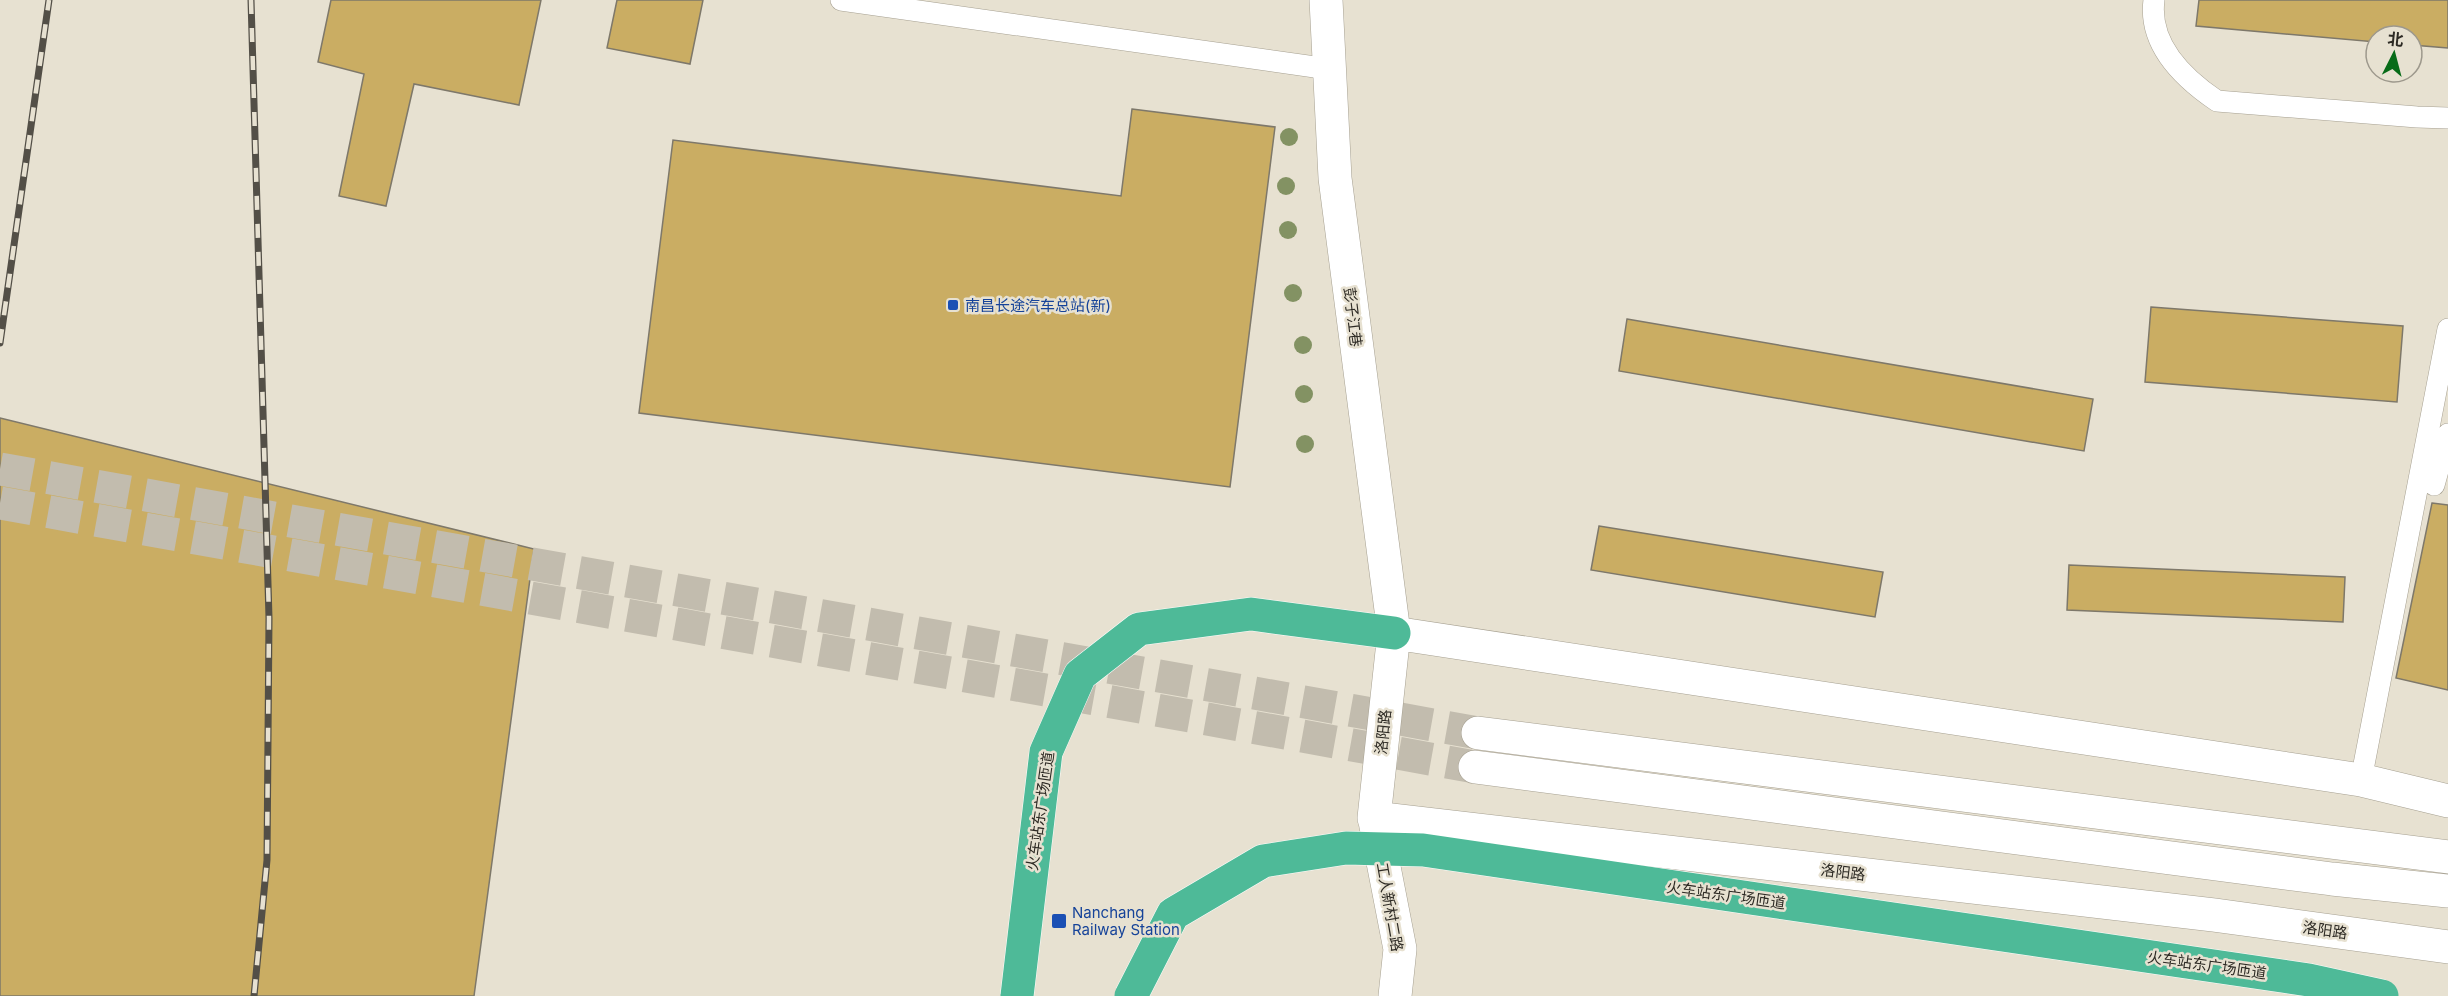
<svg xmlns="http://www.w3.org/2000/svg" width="2448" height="996" font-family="Inter,'Noto Sans SC',sans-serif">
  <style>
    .building { fill: #caad63; stroke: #7e786a; stroke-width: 1.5 }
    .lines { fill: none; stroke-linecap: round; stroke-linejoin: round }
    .secondary-tunnel { stroke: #c2bcae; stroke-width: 33; stroke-dasharray: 33 16; stroke-linecap: butt }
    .service-casing { stroke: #a6a091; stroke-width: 22 }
    .tertiary-casing { stroke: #a6a091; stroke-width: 34 }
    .secondary-casing { stroke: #a6a091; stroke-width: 34 }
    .service { stroke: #fff; stroke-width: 21 }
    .tertiary { stroke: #fff; stroke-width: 33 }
    .secondary { stroke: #fff; stroke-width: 33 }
    .rail-casing { stroke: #534f47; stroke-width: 7 }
    .rail { stroke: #e7e1d1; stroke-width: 4.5; stroke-dasharray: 14; stroke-linecap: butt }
    .trunk-bridge-casing { stroke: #fff; stroke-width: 34; stroke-linecap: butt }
    .trunk-bridge { stroke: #4eba98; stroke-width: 33 }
    .tree { fill: #839263 }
    .transit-dot { fill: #1a4fb4; stroke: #e7e1d1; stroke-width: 2 }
    .labels { text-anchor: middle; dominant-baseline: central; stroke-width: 5; stroke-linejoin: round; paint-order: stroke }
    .transit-label { font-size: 15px; fill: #164399; stroke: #e7e1d1; text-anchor: start }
    .street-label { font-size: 15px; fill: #2d2a24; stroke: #e7e1d1 }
  </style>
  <rect width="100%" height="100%" fill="#e7e1d1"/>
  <path class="building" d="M331,0h210l-22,105 -105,-21 -28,122 -47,-10 25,-122 -46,-12z
    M617,0h86l-13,64 -83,-16z
    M2199,0h249v48l-36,-3v-9h-36v6l-180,-16z
    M1132,109l143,18 -45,360 -591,-74 34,-273 448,56z
    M2151,307l252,19 -6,76 -252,-20z
    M1627,319l466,80 -9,52 -465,-80z
    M0,418l534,131 -60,447h-474z
    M2432,503l16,2v185l-52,-12z
    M1599,526l284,46 -8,45 -284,-47z
    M2069,565l276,12 -2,45 -276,-12z"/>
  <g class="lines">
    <path class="secondary-tunnel" d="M0,469l1478,264
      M0,503l1475,264"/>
    <g class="service-casing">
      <path id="service" d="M841,0l488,69
        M2154,0c-6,45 29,78 63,101l200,16 31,1
        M2434,485l14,-51
        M2361,780l87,-451"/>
    </g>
    <g class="tertiary-casing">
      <path id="tertiary" d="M1326,0l9,178 59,455
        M2448,801l-87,-21 -967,-147 -20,185 840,97 234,32
        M1375,821l25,128 -5,47"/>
    </g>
    <g class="secondary-casing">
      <path id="secondary" d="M1478,733l970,124
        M1475,767l857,112 116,12"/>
    </g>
    <use href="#service" class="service"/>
    <use href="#tertiary" class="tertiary"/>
    <use href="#secondary" class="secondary"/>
    <g class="rail-casing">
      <path id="rail" d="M251,0l18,618 -2,242 -13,136
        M0,343l49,-343"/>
    </g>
    <use href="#rail" class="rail"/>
    <g class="trunk-bridge-casing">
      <path id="trunk-bridge" d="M1017,996l29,-244 34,-77 59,-46 112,-15 143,19
        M1131,996l42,-82 90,-53 83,-13 77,2 886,130 73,16"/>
    </g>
    <use href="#trunk-bridge" class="trunk-bridge"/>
  </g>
  <g class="tree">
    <circle cx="1289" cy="137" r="9"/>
    <circle cx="1286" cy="186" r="9"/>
    <circle cx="1288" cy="230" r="9"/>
    <circle cx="1293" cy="293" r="9"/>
    <circle cx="1303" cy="345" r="9"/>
    <circle cx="1304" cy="394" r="9"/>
    <circle cx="1305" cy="444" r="9"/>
  </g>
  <g class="transit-dot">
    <rect x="947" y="299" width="12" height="12" rx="3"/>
    <rect x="1051" y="913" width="16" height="16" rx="3"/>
  </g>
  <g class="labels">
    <g class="transit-label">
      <text x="965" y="305">南昌长途汽车总站(新)</text>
      <text x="1072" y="912">Nanchang<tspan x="1072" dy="17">Railway Station</tspan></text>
    </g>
    <g class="street-label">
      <text transform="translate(1353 317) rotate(83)">彭子江巷</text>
      <text transform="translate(1383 732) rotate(-84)">洛阳路</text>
      <text transform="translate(1040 811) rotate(-82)">火车站东广场匝道</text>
      <text transform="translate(1843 872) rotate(7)">洛阳路</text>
      <text transform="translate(1726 895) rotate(8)">火车站东广场匝道</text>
      <text transform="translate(1390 907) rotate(80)">工人新村二路</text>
      <text transform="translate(2325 930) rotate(8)">洛阳路</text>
      <text transform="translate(2207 965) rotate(8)">火车站东广场匝道</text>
    </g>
  </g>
  <g transform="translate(2394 54) rotate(6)"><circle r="28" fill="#e7e1d1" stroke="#9d988c" stroke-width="1.5"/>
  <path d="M0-4.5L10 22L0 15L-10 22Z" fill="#076b18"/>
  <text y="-9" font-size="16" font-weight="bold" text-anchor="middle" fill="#2d2a24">北</text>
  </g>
</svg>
